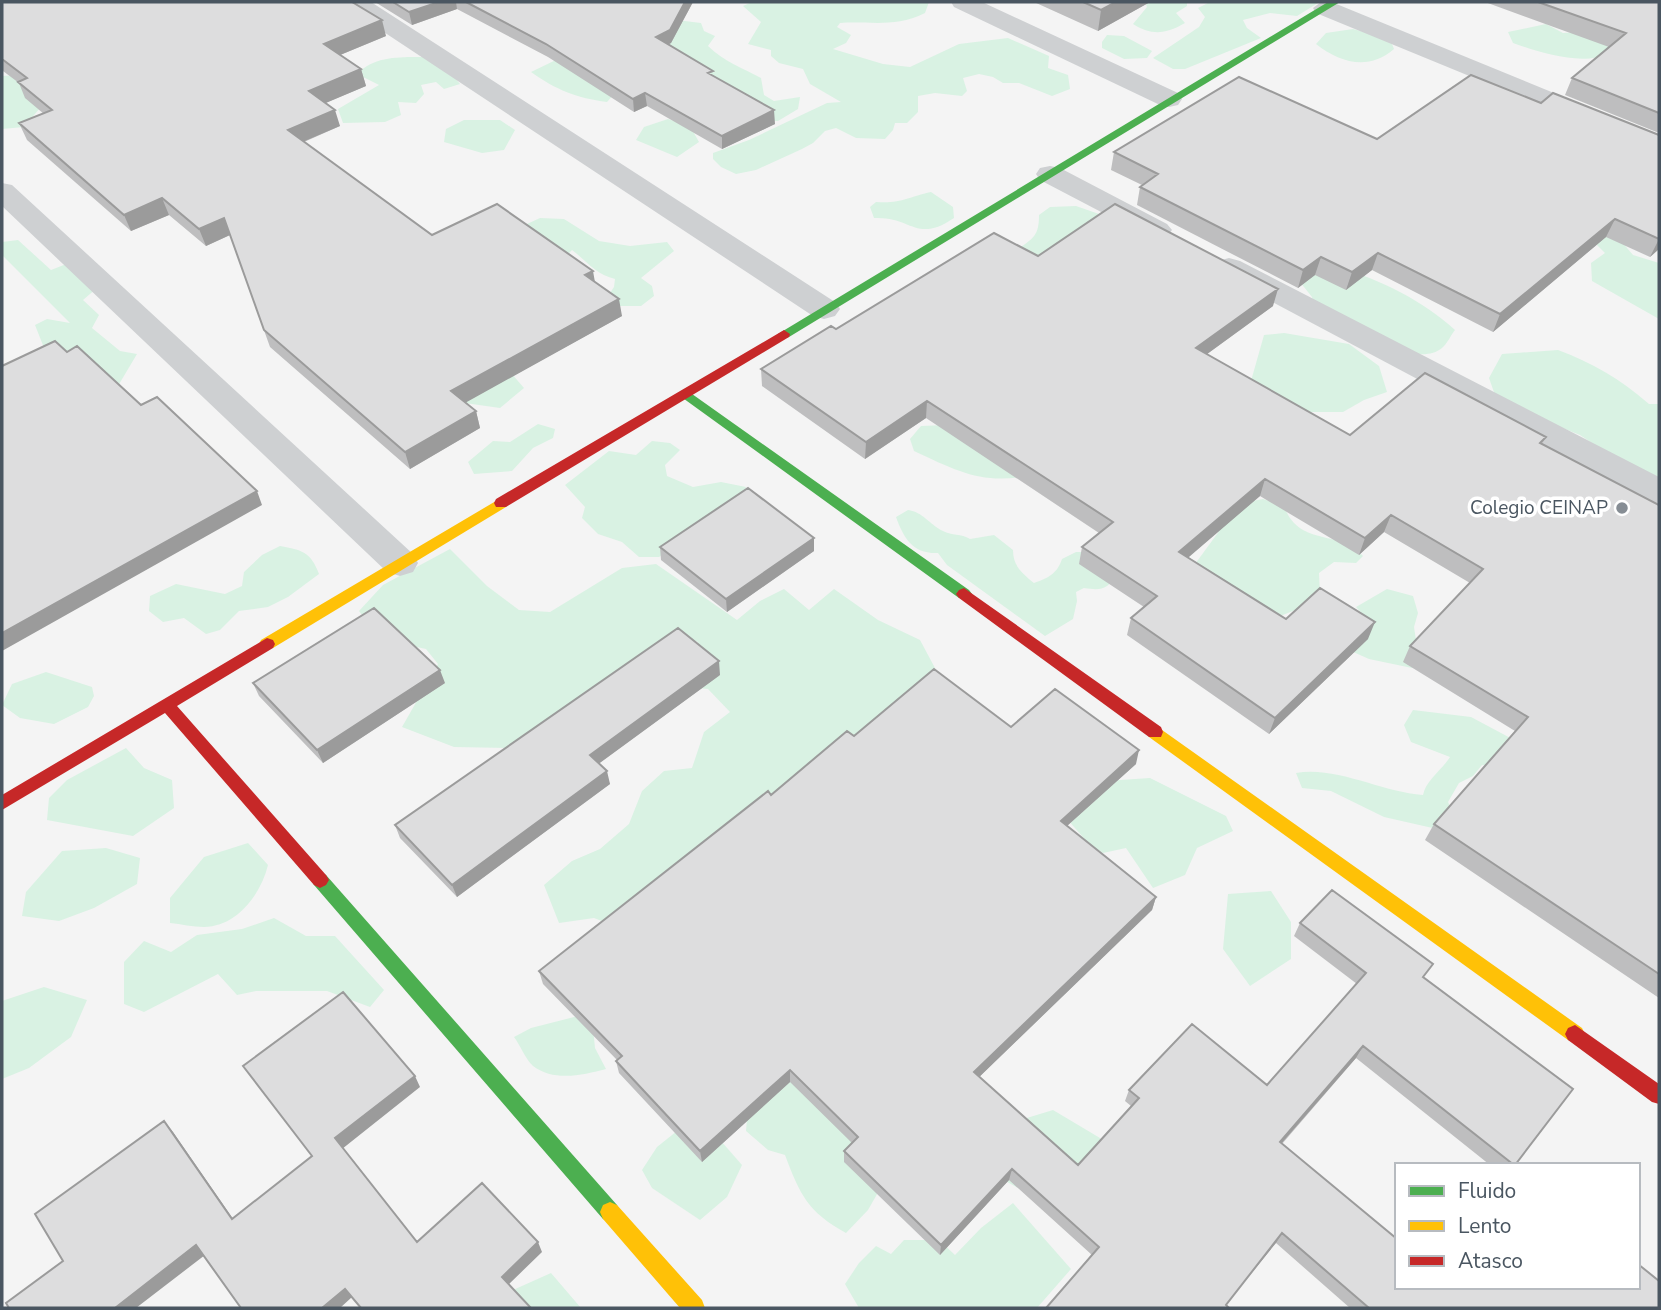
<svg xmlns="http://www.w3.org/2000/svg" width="1661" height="1310" font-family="'Nunito Sans',sans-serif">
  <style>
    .green { fill: #d9f2e3 }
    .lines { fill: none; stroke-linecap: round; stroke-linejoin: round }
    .street { fill: #ced0d2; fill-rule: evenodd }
    .fast { fill: #4caf50; fill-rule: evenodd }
    .slow { fill: #ffc107; fill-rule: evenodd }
    .jam { fill: #c62828; fill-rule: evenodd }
    .wall { fill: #bebebf }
    .shaded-wall { fill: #9b9b9b }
    .building { fill: #ddddde; stroke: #9b9b9b; stroke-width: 2 }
    .poi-dot { fill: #868d94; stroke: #fff; stroke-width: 2.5 }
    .labels { text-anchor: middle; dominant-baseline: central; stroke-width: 7; stroke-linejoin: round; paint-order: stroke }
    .poi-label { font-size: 19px; fill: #4a5661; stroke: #fff; text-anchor: end }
  </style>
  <rect width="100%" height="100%" fill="#f4f4f4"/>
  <path class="green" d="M752,2h177l-4,11c-31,15 -53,8 -85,10l-3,4 14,8 -5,8 -13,6 50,15 27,3 49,-23 49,-6 41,18 -1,12 20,7 2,14 -18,7 -33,-13h-16l-10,-6 -14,-3 -16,4 4,13 -5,5 -27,-3 -17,3v16l-11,11h-12l-2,7 -8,9 -29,-1 -20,-10 -11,3 -12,12 -11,6 -46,21 -20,4 -15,-7 -8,-8v-6l36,-13 78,-37 14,-1 -31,-18 -7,-15 -24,-6 -8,-7v-6l-23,-6 13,-22 -18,-16z
    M1145,2h42v4l-11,7 9,10c-19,11 -33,13 -52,1l14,-17z
    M1210,2h106l2,1 -21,13 -27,-3 -27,7 4,8 14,10 -76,31h-12l-20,-11 46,-31 6,-10 -7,-9z
    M1659,2c-12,12 -37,43 -50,51 -26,14 -71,-1 -96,-10l-5,-11 38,-8 17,9 17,-1z
    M636,15l65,8 3,8 11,5 -7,10c16,16 35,22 53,32l3,17 10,6 26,-4 -2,12 -20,12 -32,-1z
    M1353,29l37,10 4,10c-25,22 -54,14 -78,-5l10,-11z
    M1107,35l17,1 28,15 -5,7 -23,1 -22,-11v-6z
    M423,57l23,10 14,17 -16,5 -8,-7 -15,3 3,9 -8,9 -18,-1 3,13 -16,7 -42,1 -5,-14 41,-24 -22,-11c17,-18 43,-17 66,-17z
    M560,58l64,25 -17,19c-30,-4 -51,-12 -76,-30z
    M19,75l21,33 -16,19 -22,2v-53z
    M668,119l22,7 9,16 -22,15 -41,-17 8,-13z
    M464,120h36l15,10 -11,20 -22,3 -38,-11 2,-13z
    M931,192l22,15 1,11c-38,26 -42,-2 -80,0l-4,-11 6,-5c25,2 32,-5 55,-10z
    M1076,206l46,16 -84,44 -20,-17c16,-11 21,-14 21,-34l11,-8z
    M540,218l24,1 35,22 31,5 37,-4 7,9 -33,27 11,8 2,10 -13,10h-21l-12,-10 6,-9 1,-8c-20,-5 -27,-17 -43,-29l-10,10 -32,-21 -3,-15z
    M1616,235l17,20 26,8v56l-67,-38 -1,-18 14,-10 -15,-15z
    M18,240l33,30 23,-9 23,27 -14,12 16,15 -7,13 28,23 17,3 -22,37 -65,-28 -15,-38 12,-6 23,4 -68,-68v-13z
    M1340,267c43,15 81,32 115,63 -4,5 -8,14 -13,18 -29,24 -101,-28 -128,-43l-2,-8 -16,-20z
    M1284,333l65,11 30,22 8,26 -23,8 -21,12h-33l-11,15 -48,-46 13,-46z
    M1558,350c35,13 62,29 91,54h10v79l-21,-9 -58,-39 -40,-16 -45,-24 -6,-17 13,-24z
    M447,359l58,7 19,22 -24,20 -35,-5z
    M538,424l17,5 -2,9 -20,10 -21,23 -38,3 -6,-12 25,-21 17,1z
    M946,425l92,49c-53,12 -77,-1 -124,-23l-4,-12 11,-13z
    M652,441l18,2 10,7 -15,15 2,11 26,11 28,-5 25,5 -9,17 -78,53h-20l-17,-15 -24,-8 -16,-16 3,-11 -20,-22 44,-34 27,4z
    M1263,499l21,7c15,42 58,23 79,50l-7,7 -22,-1 -15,11 1,23 -15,10 -27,11 -83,-53 25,-34 -14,-20z
    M908,510c15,2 21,14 35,21 9,5 18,2 27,8l24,-4 19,15c0,16 9,23 21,33 14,-5 23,-9 28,-24l14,-7h14l23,27c-7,12 -16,11 -29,9l-8,4 1,9 -4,18 -28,17 -98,-71 -9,-12c-25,1 -34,-14 -42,-36z
    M280,546c22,4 31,6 39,28l-31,23 -20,10 -29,4 -19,19 -14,4 -22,-16 -21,4 -14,-11 1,-15 26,-12 49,10 17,-8 2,-14 18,-17z
    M450,549l37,37 32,24 31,2 72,-44 34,-4 81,56 23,-19 24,-12 25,21 25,-21 44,31 42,20 15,28 -18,25 -214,157 -12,1 -66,79 -31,-12 -35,5 -15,-38 28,-24 28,-12 29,-25 13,-33 22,-20 28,-3 12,-36 26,-20 -22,-23 -34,-3 15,-17 9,-27 -23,-9 -166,115 -55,-1 -52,-20 36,-63 -12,-15 -46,-10 -21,-28 24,-26z
    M1387,589l26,7 5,17 -4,14 5,33 -7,8 -43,-9 -18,-8 19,-29 -14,-15z
    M46,672l46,15 2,9 -6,11 -34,17 -34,-6 -18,-13 10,-21z
    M1413,710l58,7 45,24 -8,26 -26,-2 -9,11 -14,7 -11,19 6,13 -17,14 -53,-12 -53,-26 -29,-3 -6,-15c41,-7 85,19 127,22 3,-15 19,-25 27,-38l-39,-15 -7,-17z
    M126,748l18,20 28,12 2,28 -41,28 -86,-16 2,-22 18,-18z
    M1150,778l76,38 7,15 -36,17 -12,27 -32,13 -27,-40 -23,5 -14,-9 -22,-25 38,-38z
    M248,843l20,22c-7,29 -31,62 -64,62 -11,0 -23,-3 -34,-4v-25l34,-41z
    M106,848l34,10 -3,26 -43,24 -35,13 -37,-5 4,-24 36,-41z
    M1271,891l20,31v37l-41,27 -27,-37 5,-55z
    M274,918l32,18h29l49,54 -14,17 -43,-16h-71l-19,4 -19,-21 -74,38 -20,-8v-42l20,-21 27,11 26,-17 45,-6z
    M44,987l43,13 -16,37 -42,31 -27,11v-78z
    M582,1015l11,13 2,20 11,21c-23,6 -52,13 -73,-3 -7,-6 -13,-21 -19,-29l17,-9z
    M787,1072l31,2 62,115 -12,21 -22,23c-38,-21 -46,-38 -61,-78l-17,-5 -22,-19 2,-24z
    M1053,1110l47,28 10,19 -81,37 -29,-16 17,-57z
    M692,1119l22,14 28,32 -15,32 -27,23 -48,-32 -10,-18 15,-23z
    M1013,1203l58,66 -34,39h-178l-14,-24 14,-21 17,-17 15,8 13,-14h35l16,15 26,-27z
    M551,1273l30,35h-86l7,-13z"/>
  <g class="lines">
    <path class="street" d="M343,2h28l464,300 5,7 -5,7 -11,3 -11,-3 -467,-309z
      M951,2h31l196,91 4,6 -4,6 -9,2 -9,-2 -206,-98z
      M1321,2l13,1 325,133v18l-343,-141 -3,-5z
      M1050,166l10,2 107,56 5,6 -5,6 -10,3 -10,-3 -107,-56 -4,-6 4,-6z
      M2,183l10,2 401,369 5,9 -5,9 -13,4 -13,-4 -385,-366z
      M1229,258l11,3 419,216v27l-12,-3 -429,-228 -4,-6 4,-6z"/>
    <path class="fast" d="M1328,2h12l-551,335 -5,1 -6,-4z
      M685,389l284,201 3,4 -3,4h-10l-279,-202 -2,-3z
      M320,872l6,3 291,330 3,7 -3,7 -7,3 -7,-3 -289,-334 -3,-5 3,-5z"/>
    <path class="slow" d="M501,498l7,5 -2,4 -233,141h-12l-2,-4 2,-4z
      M1155,725l427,303 3,6 -3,6 -7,3 -7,-3 -419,-303 -2,-5 2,-5z
      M610,1202l7,3 85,95 3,8h-25l-77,-89 -3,-7 3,-7z"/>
    <path class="jam" d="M784,330l6,4 -1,3 -283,170h-10l-2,-4 2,-4z
      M964,588l197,139 2,5 -2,5h-12l-190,-139 -3,-4 3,-4z
      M267,638l6,2 2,4 -2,4 -96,58 149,169 3,5 -3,5 -6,3 -6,-3 -149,-172 -163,97v-15z
      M1575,1025l84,59v20l-7,-2 -84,-62 -3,-6 3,-6z"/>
  </g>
  <path class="wall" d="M2,2l384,34 -46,19 21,14 5,17 -41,17 15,23 -36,16 128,93 163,48 27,33 -157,86 11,9 4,17 -70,41 -140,-122 -40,-112 -24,11 -37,-31 -38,16 -104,-91 -8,-17 25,-9 -19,-16 -6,-15 -16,-12 -1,-2z
    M375,2h318l-22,41 -2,1 44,32 62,48 -53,25 -75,-43 -13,6 -86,-55 -91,-48 -45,16z
    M1034,2h116l-52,29z
    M1485,2h174v131l-94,-38 7,-17 37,-31z
    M1541,103l118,32v114l-9,8 -44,-20 -113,95 -121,-62 -26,20 -31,-15 -17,13 -161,-83 3,-18 2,-2 -31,-15 3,-18 263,-13z
    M1038,256l235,50 -66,48 143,81 196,2 -4,7 117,61v493l-234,-158 9,-16 81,-93 -112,-69 7,-16 60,-63 -86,-51 -25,23 -99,-59 -72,61 98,62 82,20 -99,95 -142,-99 4,-17 13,-11 -65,-43 3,-17 17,-14 -173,-115 -61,41 -103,-73 -1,-17 75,-40z
    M814,538v13l-87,61 -66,-52 -1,-13z
    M720,675l-121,88 11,21 -153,113 -57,-59 -5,-13z
    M253,683h192l-122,80 -64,-67z
    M1011,727l125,37 -69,62 89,71 -4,13 -173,167 99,88 53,-59 -6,-5 4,-11 138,-5 90,-101 -63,-48 6,-13 125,55 90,187h-25l-134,-107 -74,86 115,143 262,21h-309l-74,-65 -184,12 -83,-75 -69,75 -96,-93v-11l8,-8 -62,-61 -88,80 -83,-89 -3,-12 1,-1 -74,-76 -4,-13 232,-176 83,-59z"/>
  <path class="shaded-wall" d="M439,2h17l1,7 -45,16 -3,-13z
    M685,2h8l-22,41 -13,7 -2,-13z
    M1116,2h34l-52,29 3,-21z
    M382,20l4,16 -58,24 -4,-16z
    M361,69l5,17 -52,22 -5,-17z
    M645,93l2,13 -13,6 -1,-13z
    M335,110l5,16 -47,20 -5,-16z
    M774,110l1,14 -53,25v-13z
    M162,198l7,17 -38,16 -7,-16z
    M224,218l6,17 -24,11 -7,-17z
    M1615,219l-9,18 -113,95 7,-18z
    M1659,239v10l-9,8z
    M1378,253l-6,17 -26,20 6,-18z
    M1321,257l-6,18 -17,13 5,-18z
    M593,271l3,17 -11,-13z
    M1278,289l-5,17 -81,59 4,-17z
    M619,299l3,17 -166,92 -5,-17z
    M927,401l-1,17 -61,41 1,-17z
    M476,411l4,17 -70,41 -5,-17z
    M1265,479l-5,17 -85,73 4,-17z
    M257,491l5,14 -260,146v-18z
    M1391,515l-7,17 -25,23 6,-17z
    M814,538v13l-87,61 -1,-13z
    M1375,622l-7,17 -99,95 6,-16z
    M719,661l1,14 -127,93 -3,-13z
    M440,670l5,13 -122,80 -6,-13z
    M1139,750l-3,14 -78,70 3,-13z
    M607,771l3,13 -153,113 -5,-12z
    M1156,897l-4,13 -180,174 2,-12z
    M1363,1046l-7,12 -83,95 7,-11z
    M790,1070v12l-88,80 -2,-11z
    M415,1076l5,11 -78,62 -7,-11z
    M164,1121l9,11 67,97 -8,-10z
    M1012,1169l-3,11 -69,75 1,-10z
    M1282,1233l-6,10 -53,65z
    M538,1242l4,10 -35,34 -5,-9z
    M196,1245l9,10 -69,53h-21z
    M345,1289l7,8 -12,11h-18z"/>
  <path class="building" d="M2,2h350l30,18 -58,24 37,25 -52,22 26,19 -47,20 144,105 65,-31 96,67 -8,4 34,24 -168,92 25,20 -71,41 -141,-122 -40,-112 -25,11 -37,-31 -38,17 -105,-92 33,-13 -34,-28 9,-4 -25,-19z
    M393,2h46l-30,10z
    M466,2h219l-15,28 -14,7 57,34 -5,2 66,37 -52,26 -77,-43 -12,6 -87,-55z
    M1083,2h33l-15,8z
    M1538,2h121v111l-87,-35 54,-45z
    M1471,75l70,28 12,-10 106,42v104l-44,-20 -115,95 -122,-61 -26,19 -31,-15 -18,13 -163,-83 18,-13 -44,-22 125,-75 138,62z
    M1115,204l163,85 -82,59 154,87 75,-62 121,64 -6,6 119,62v469l-225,-150 94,-107 -118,-71 73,-77 -92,-54 -26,23 -100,-59 -86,73 107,67 34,-31 55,34 -100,96 -144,-100 26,-22 -75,-49 31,-25 -186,-121 -61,41 -105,-73 70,-43 5,3 158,-96 44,23z
    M55,341l12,11 10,-6 64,59 16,-8 100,94 -255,142v-267z
    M748,488l66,50 -88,61 -66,-52z
    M374,608l66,62 -123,80 -64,-67z
    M678,628l41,33 -129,94 17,16 -155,114 -57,-60z
    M934,669l77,58 44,-38 84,61 -78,71 95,76 -182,175 104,93 61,-67 -10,-8 63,-66 75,61 99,-112 -66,-50 32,-33 101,74 -10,13 150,112 -58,76h-1l-151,-119 -83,96 117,97v48h241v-23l21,17v27h-290l-87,-75 -56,72 3,3h-183l53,-61 -87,-78 -71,76 -97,-94 14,-14 -68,-67 -90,81 -84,-90 6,-5 -83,-85 229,-180 3,4 76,-64 7,5z
    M343,992l72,84 -80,62 82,104 65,-59 56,59 -36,35 29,31h-170l-16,-19 -23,19h-81l-45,-63 -81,63h-106l-3,-5 57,-42 -28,-47 129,-93 68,98 80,-63 -69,-90z"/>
  <circle class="poi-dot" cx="1622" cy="508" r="7"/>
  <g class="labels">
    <g class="poi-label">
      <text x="1608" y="508">Colegio CEINAP</text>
    </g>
  </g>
  <rect width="1661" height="1310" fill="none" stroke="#4a5661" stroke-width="7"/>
  <rect x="1395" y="1163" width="245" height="126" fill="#ffffff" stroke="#b7bbc0" stroke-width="2"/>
  <rect x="1409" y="1186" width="35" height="10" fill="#4caf50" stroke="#b7bbc0" stroke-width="2"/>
  <text x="1458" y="1198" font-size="21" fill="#4a5661">Fluido</text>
  <rect x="1409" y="1221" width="35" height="10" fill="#ffc107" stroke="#b7bbc0" stroke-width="2"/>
  <text x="1458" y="1233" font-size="21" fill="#4a5661">Lento</text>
  <rect x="1409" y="1256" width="35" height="10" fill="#c62828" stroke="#b7bbc0" stroke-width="2"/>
  <text x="1458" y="1268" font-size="21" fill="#4a5661">Atasco</text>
</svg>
